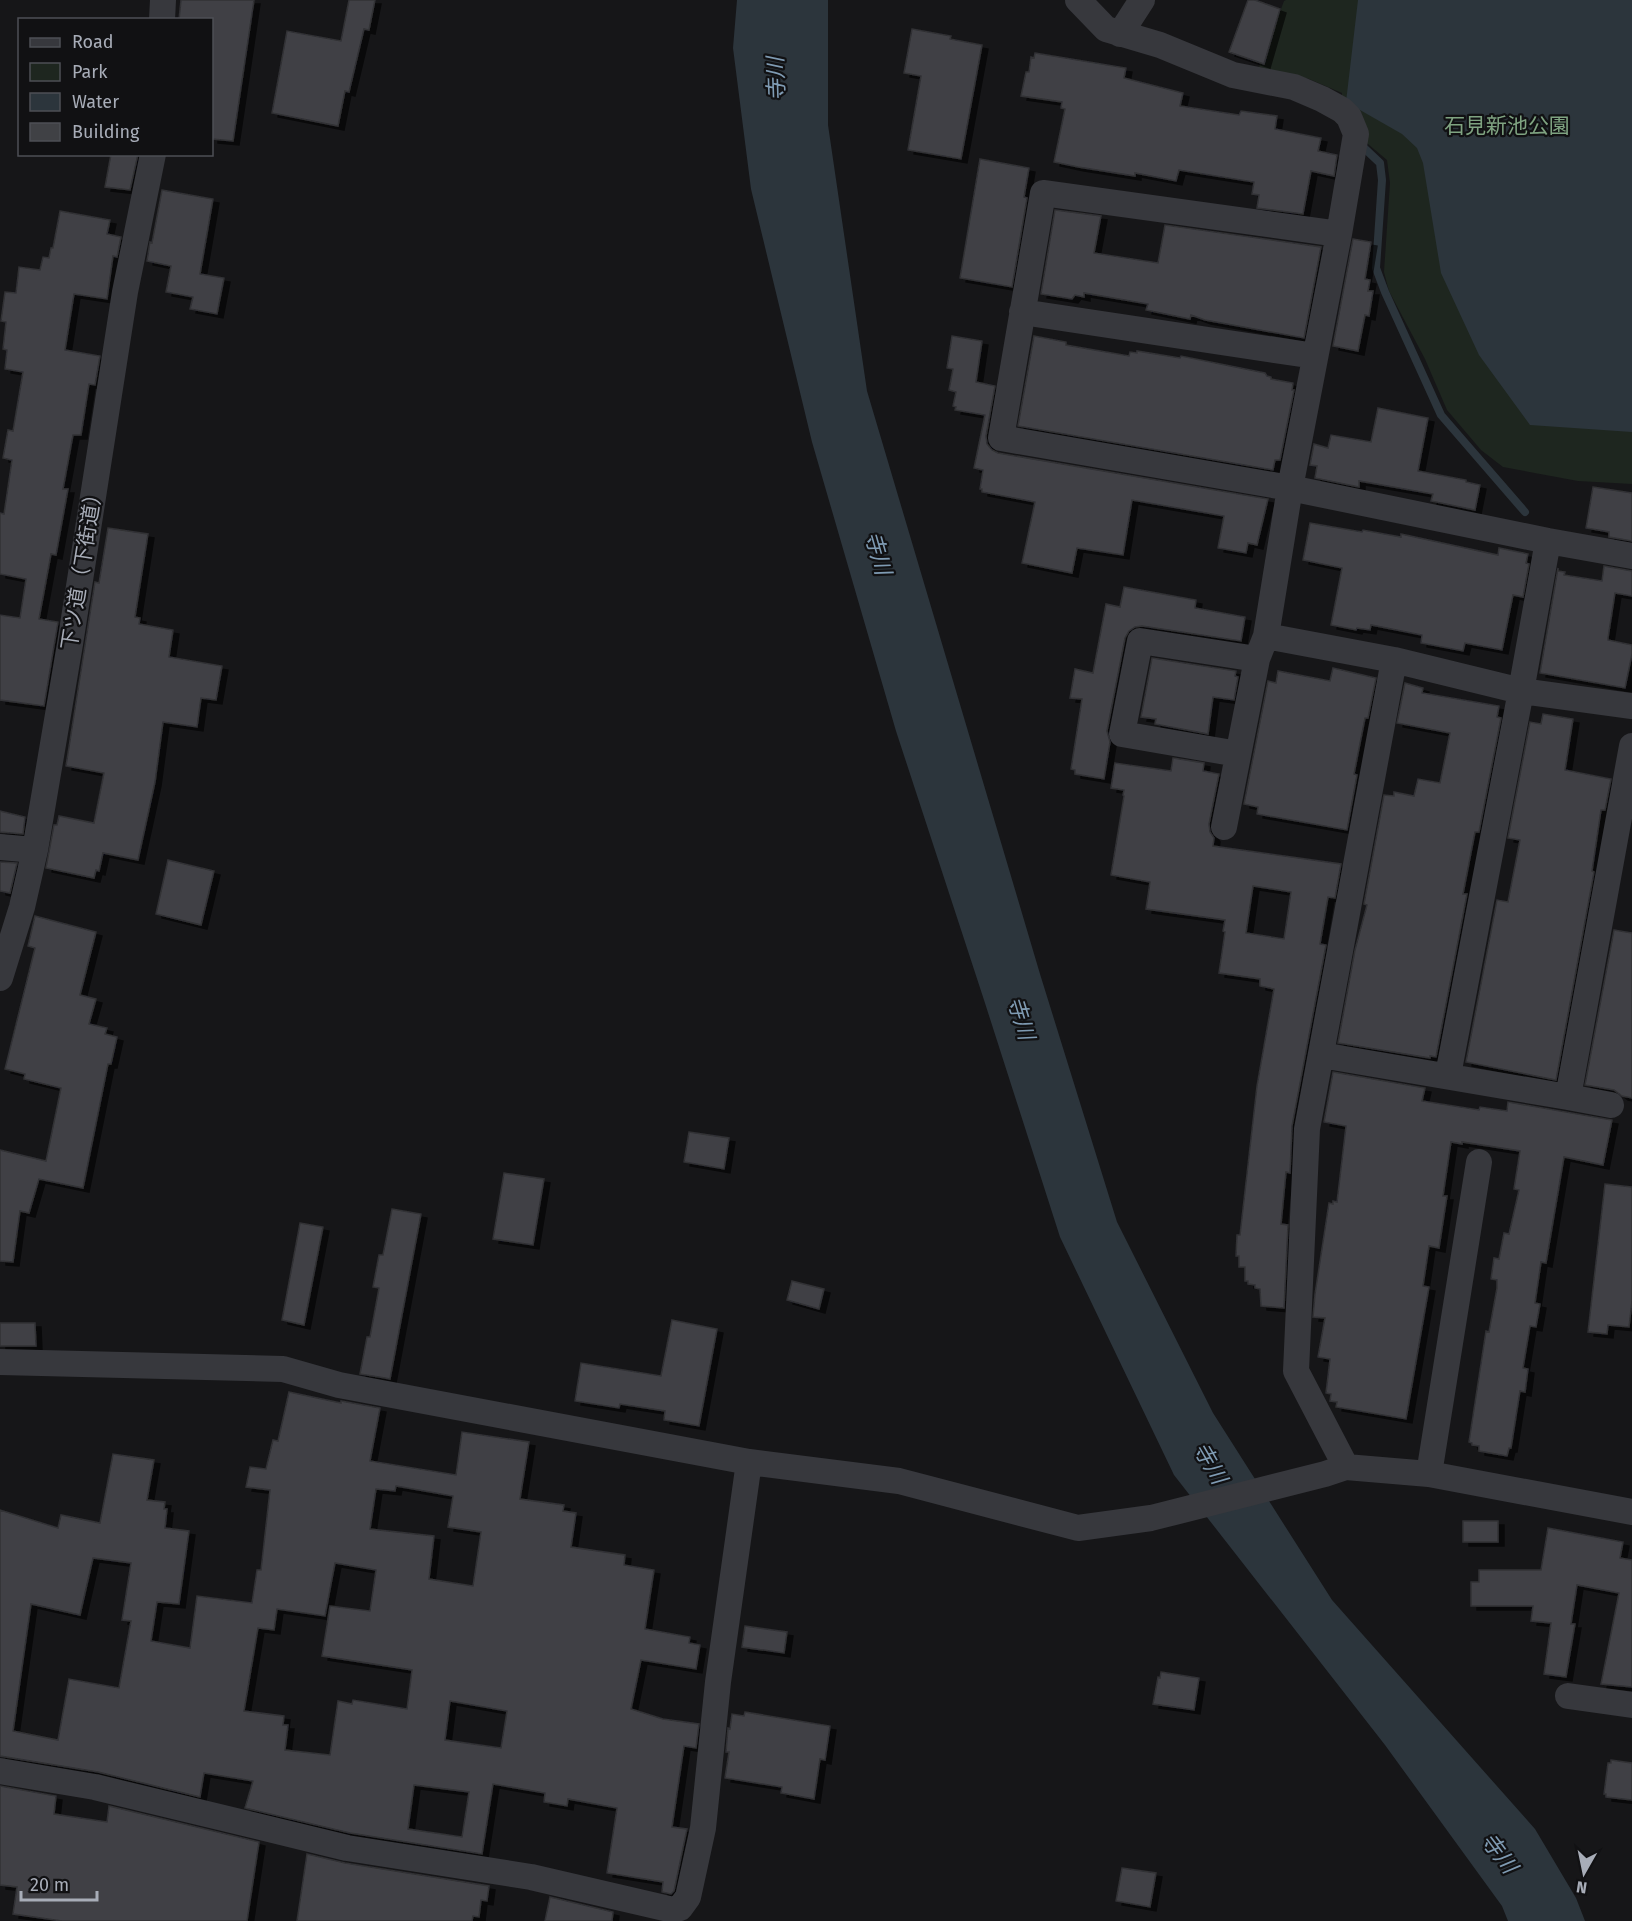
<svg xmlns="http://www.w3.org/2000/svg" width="1632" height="1921" font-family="'Fira Sans','Noto Sans JP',sans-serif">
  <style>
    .green { fill: #1e261f }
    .water { fill: #2c353c }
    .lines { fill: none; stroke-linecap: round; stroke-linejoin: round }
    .stream { stroke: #2c353c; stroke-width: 8 }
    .building { fill: #404145; stroke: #303034; stroke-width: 1.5; fill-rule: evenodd; filter: url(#shadow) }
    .minor { stroke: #37383d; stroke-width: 26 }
    .labels { text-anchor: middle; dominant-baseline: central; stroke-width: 4.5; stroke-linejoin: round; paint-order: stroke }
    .park-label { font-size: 21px; fill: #7fa381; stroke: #111113 }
    .street-label { font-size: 21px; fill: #a8adb8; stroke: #111113 }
    .water-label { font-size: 22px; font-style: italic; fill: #7f9bb3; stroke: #111113 }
  </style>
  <defs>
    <filter id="shadow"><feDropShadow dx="6" dy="4" stdDeviation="0" flood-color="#0009"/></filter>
  </defs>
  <rect width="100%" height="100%" fill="#161618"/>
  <path class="green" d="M1286,0h346v484l-54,-3 -75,-14 -22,-17 -34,-40 -22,-51 -36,-68 -5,-19 6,-89 -3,-23 -25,-21v-25l-20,-12v-9l-33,-14 -50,-12 25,-66z"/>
  <path class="water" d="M737,0h91v125l39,266 173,583 77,248 96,191 119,187 203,229 41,69 9,23h-77l-6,-15 -117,-161 -211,-270 -114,-238 -76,-237 -88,-269 -84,-289 -61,-253 -18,-141z
    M1358,0h274v432l-102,-7 -51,-70 -38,-82 -18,-110 -6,-15 -15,-14 -56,-32z"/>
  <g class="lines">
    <path class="stream" d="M1362,146l18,17 2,17 -6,88 9,24 56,123 84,97"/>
  </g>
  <path class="building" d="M181,0h73l-21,141 -21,-2v-119h-33z
    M349,0h26l-6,30 -5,-1 -15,63 -4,-1 -7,35 -66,-13 15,-82 54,10z
    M1248,0h7l25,9 -16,55 -35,-12z
    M912,29l39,7 -1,3 32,6 -21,114 -53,-9 13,-74 -17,-3z
    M1035,53l91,15 -2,10 59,15 -3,13 59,9 2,-4 36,5 -2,13 46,9 -3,13 19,4 -3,21 -23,-5 -8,43 -46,-6 2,-13 -7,-1 2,-12 -75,-12 -3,11 -41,-8v3l-57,-9 -24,-5 11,-53 -4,-1 1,-6 -41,-6 5,-24h3l2,-15 3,1z
    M111,154h27l-8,36 -25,-3z
    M980,159l49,9 -5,29 3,1 -15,89 -52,-9z
    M162,190l51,9 -13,75 24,4 -7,36 -27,-5 3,-12 -27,-5 5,-26 -24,-5 3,-19 2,1z
    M1055,210l46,6 -7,37 64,10 7,-38 156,22 -17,91 -99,-18 -14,-5 -1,4 -44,-9 2,-6 -64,-11v4l-9,-2 -3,4 -31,-5z
    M60,211l50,9 -3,14 14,3 -4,20 -4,-1 -6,43 -33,-5 -9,56 35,6 -5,29 -6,-1 -8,51h-8l-10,54h5l-12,66 -5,-1 -12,65 19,3 -14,84 -44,-6v-85l20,3 6,-39 -26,-5v-61l4,1 8,-54 -9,-2 5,-28 5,1 10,-59 -18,-3 2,-19 -4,-1 3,-27 -5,-1 4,-29 11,1 3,-26 21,3 3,-13 6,1 2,-10h2z
    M1353,239l18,3 -6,37 5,1 -2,11h5l-4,25 -4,-1 -7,36 -25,-5z
    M952,336l30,5 -6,41 19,4 -9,50 1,8 5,6 6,3 270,46 -11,46 -9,-2 -2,10 -28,-5 6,-32 -92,-16 -9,55 -46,-7 -5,25 -50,-10 13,-61 -53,-10v-3h-2l3,-19 -9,-2 11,-53 -30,-5 1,-3 -3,-1 3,-14 -7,-2 4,-21 -6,-1z
    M1034,336l32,6v3l63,11 1,-4 7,1v-2l43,7 1,-2 84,17 2,3 4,1v2l22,4 -1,7h2l-14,70h-5l-2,10 -255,-44z
    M1378,408l50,10 -10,53 48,9v2l14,3 -5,25 -44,-9 2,-7 -74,-13v6l-44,-9 2,-12 -7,-1 4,-21 14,4 3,-13 40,7z
    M1593,487l39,6v48l-23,-4v-5l-23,-4z
    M1310,523l52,9 1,-2 38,7v-3l97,21 1,-7 29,6 -2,9 3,1 -6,33 -10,-2 -11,55 -37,-7 -2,8 -42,-8 1,-8 -51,-10 -1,5 -13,-2 -1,2 -25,-5 11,-57 -39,-8z
    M108,528l40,6 -13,83 5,1 -1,6 34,6 -4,27 53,9 -6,34 -15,-2 -4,29 -34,-5 -8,60 -17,78 -35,-7 -4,18 -3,-1 -2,8 -48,-10 8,-43h3l2,-9 35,7 10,-50 -38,-7 29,-184 4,1z
    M1604,566l28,5v25l-17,-3 -7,45v2l24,5v9l-7,34 -85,-15 18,-105v3l7,1 -1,3 38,6z
    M1124,587l72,13 -1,8 50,9 -4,24 -99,-15 -7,1 -6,4 -4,7 -18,93 3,11 -6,37 -29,-5v-4l-4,-1 11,-70 -12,-1 5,-29 18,4 13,-69 14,3z
    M1152,658l84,13 -1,5 3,1 -4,23 -21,-3 -5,37 -53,-10 1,-5 -15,-2z
    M1333,668l43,10 -8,40h-3l-11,56 3,1 -10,55 -90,-16 1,-7 -14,-3 24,-123 8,2 2,-12 52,10z
    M1405,683l18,5 -1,5 77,13 -2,11 4,1 -22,114h-4l-12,62h4l-31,163 -6,-1v2l-92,-15 17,-93 12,-45 -3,-1 20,-109 10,1v-4l20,4 4,-17 22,4 10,-50 -53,-10z
    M1543,714l30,5 -8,51 46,9 -6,31h-4l-9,61 2,1 -38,208 -90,-18 31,-162 11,2 12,-62 -12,-2 22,-116 11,2z
    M1173,758l31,5 -1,8 16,3 -10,50 1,8 4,6 -1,8 128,18 -6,34 -7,-1 -8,47 6,1 -34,181 -2,47 -4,-1 -5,52 7,1 -4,83 -23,-2 -1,-17 -5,-1v-3l-7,-1v-3h-3v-14h-6v-11h-3l1,-21h3l17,-149 17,-97 -14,-3v-7l-41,-6 6,-41 -2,-1 2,-11 -79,-11 4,-27 -39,-7 13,-79 -1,-1 1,-5 -13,-2 4,-25 56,8zM1253,886l38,6 -7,47 -38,-6z
    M0,811l25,6 -2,17 -23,-2z
    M168,860l46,11 -13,54 -45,-11z
    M0,862l17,1 -7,30 -10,-2z
    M35,916l61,16 -16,63 16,4 -7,25 18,4 -2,6 12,3 -6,27h-3l-25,124 -44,-9 -10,34 -9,-2 -7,51 -13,-1v-111l46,11 15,-73 -37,-9 1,-5 -20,-5 30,-121 -7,-2z
    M1614,930l18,3v165l-10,-2 -8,-6 -29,-5z
    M1333,1072l92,16 -3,13 57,9 1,-3 27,4 1,-9 104,18 -9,45 -39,-8 -18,106 -5,-1 -6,41 5,1 -4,23 -6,-1 -7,42 5,1 -3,23 -5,-1 -9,57h-2l-2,8 -28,-5v-5l-7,-1v-2l-3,-1 17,-111 3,1 8,-44v-8l-6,-1 3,-21 5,1 5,-26 5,1 10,-44 -5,-1 6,-38 -58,-9v2l-11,-2 -8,54h4l-8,52 -10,-2 -6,40 6,1 -23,132 -70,-12 1,-5 -7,-1 1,-7 -5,-1 4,-34 -12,-2 7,-39 -12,-1 2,-23 14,-91 4,1v-3l4,1 9,-76 -22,-4z
    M689,1132l40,6 -5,31 -40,-7z
    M504,1173l40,6 -11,66 -40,-6z
    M1605,1184l27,3v114l-3,26 -21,-2 -1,9 -19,-2z
    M392,1209l29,5 -31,165 -5,-1 -25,-4 7,-37h3l9,-49 -6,-1 6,-32h4z
    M300,1223l23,4 -19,98 -22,-5z
    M792,1281l32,8 -5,20 -32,-9z
    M672,1320l45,9 -18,97 -35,-6 1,-9 -45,-7 -1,4 -44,-7 6,-38 80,13z
    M0,1323h35l1,23h-36z
    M289,1392l52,11v-2l39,7 -10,53 86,14 6,-43 67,10 -9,57 44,6 -1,6 13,2 -5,34 54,8 -1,10 30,5 -9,59 45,8 -1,6 11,2 -4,24 -55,-9 -10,49 32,10 36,5 -3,24 -12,-2 -12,81 15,2 -13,62 -3,3 -9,-2 1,-10 -56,-9 10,-65 -49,-9 -1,7 -23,-4 1,-9 -52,-9 -11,70 -132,-21 -105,-25 8,-27 -49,-8 -4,24 -102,-25 -98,-16v-246l58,18 3,-13 39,8 13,-69 41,6 -7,40 18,2 -1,7h3l-2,19 24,3 -10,73 -22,-2 -6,39 39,7 7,-52 55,7 5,-33h4l9,-80 -24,-3 4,-20 16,2 7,-29 5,1zM396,1486l57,10 -5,31 33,5 -8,54 -44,-7 5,-43 -64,-7 6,-40 19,2zM93,1558l38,5 -9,57 9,1 -12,67 -50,-9 -11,61 -45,-9 18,-127 49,11zM335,1563l41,7 -6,41 -40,-5 -8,50 90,14 -5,39 -54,-9 -1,4 -14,-3 -8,54 -45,-5 3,-25h-5l1,-9 -40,-5 14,-83 16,2 3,-21 48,7zM450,1701l57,10 -6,37 -56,-8zM414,1785l55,7 -7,45 -54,-8z
    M1463,1521h35v21h-35z
    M1548,1528l75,14 -3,16 12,2v127l-31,-3 18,-91 -42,-8 -6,39h4l-9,53 -22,-3 7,-51 -20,-2 2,-15h-62v-24h8v-12h62z
    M745,1626l42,6 -3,21 -42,-6z
    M1161,1672l38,6 -5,32 -41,-6 5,-27 2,1z
    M745,1712l85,14 -5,34 -5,-1 -6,40 -33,-6 1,-6 -57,-9 4,-26h-3l2,-24 2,1 2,-15 12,2z
    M1611,1760l21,3v37l-26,-3v-3h-2l4,-31h3z
    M0,1786l56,10 -2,18 53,8 2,-16 150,36 -12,79h-185l-49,-7 4,-27 -17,-2z
    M307,1854l38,9 144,23 -2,15 -6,-1 -2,17 -6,-1 -1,5h-175z
    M1122,1868l34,5 -6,34 -34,-6z
    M550,1897l63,15 -1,9h-67z"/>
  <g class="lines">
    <path class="minor" d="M1078,0l28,29 54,16 73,30 61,12 28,12 20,11 7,7 7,17 -17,100 -49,254 -24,148 -9,23 -33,168
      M162,20l1,-20
      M1120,34l22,-34
      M1339,234l-296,-41 -42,245 289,50 258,53 84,15
      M1022,312l293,44
      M1266,636l128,24 127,31 111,15
      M1238,754l-116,-20 18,-93 117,18
      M0,847l35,3
      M0,978l22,-71 13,-57 35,-206 55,-352 28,-138
      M1321,1055l247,42 64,-351
      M1448,1075l73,-384 27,-150
      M1568,1097l43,8
      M0,1362l283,7 56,16 410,77 150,19 179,47 73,-10 174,-44 21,-7 83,7 203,38
      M1346,1467l-50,-96 11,-242 87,-469
      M1429,1474l50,-312
      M1568,1696l64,9
      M0,1771l95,16 252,61 184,29 142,33 7,-2 8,-11 15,-69 15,-146 31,-220"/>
  </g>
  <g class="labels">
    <g class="park-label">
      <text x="1507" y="126">石見新池公園</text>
    </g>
    <g class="street-label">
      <text transform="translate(82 567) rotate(-81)">下ツ道（下街道）</text>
    </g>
    <g class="water-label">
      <text transform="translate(776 79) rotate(-92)">寺川</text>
      <text transform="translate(878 553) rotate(74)">寺川</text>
      <text transform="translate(1021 1018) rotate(73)">寺川</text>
      <text transform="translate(1210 1463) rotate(60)">寺川</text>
      <text transform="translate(1499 1853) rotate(53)">寺川</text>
    </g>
  </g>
  <rect x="18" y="18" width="195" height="138" fill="#111113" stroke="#4d4f55" stroke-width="1.5"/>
  <rect x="30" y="38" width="30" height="9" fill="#37383d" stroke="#4d4f55" stroke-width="1.5"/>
  <text x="72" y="48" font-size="18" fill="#a8adb8">Road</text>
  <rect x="30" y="63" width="30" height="18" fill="#1e261f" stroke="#4d4f55" stroke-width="1.5"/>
  <text x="72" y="78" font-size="18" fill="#a8adb8">Park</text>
  <rect x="30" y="93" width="30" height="18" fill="#2c353c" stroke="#4d4f55" stroke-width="1.5"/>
  <text x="72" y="108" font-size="18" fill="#a8adb8">Water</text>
  <rect x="30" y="123" width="30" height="18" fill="#404145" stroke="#4d4f55" stroke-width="1.5"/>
  <text x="72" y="138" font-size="18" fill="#a8adb8">Building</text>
  <g transform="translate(1584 1873) rotate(189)" stroke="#111113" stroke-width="4.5" paint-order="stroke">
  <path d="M0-4.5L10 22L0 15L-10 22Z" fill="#a8adb8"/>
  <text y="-9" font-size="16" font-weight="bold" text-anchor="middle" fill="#a8adb8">N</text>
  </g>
  <path d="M21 1891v9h76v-9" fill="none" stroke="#a8adb8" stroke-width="3"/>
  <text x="30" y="1891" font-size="18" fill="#a8adb8" stroke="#111113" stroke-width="4.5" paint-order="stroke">20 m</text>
</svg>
